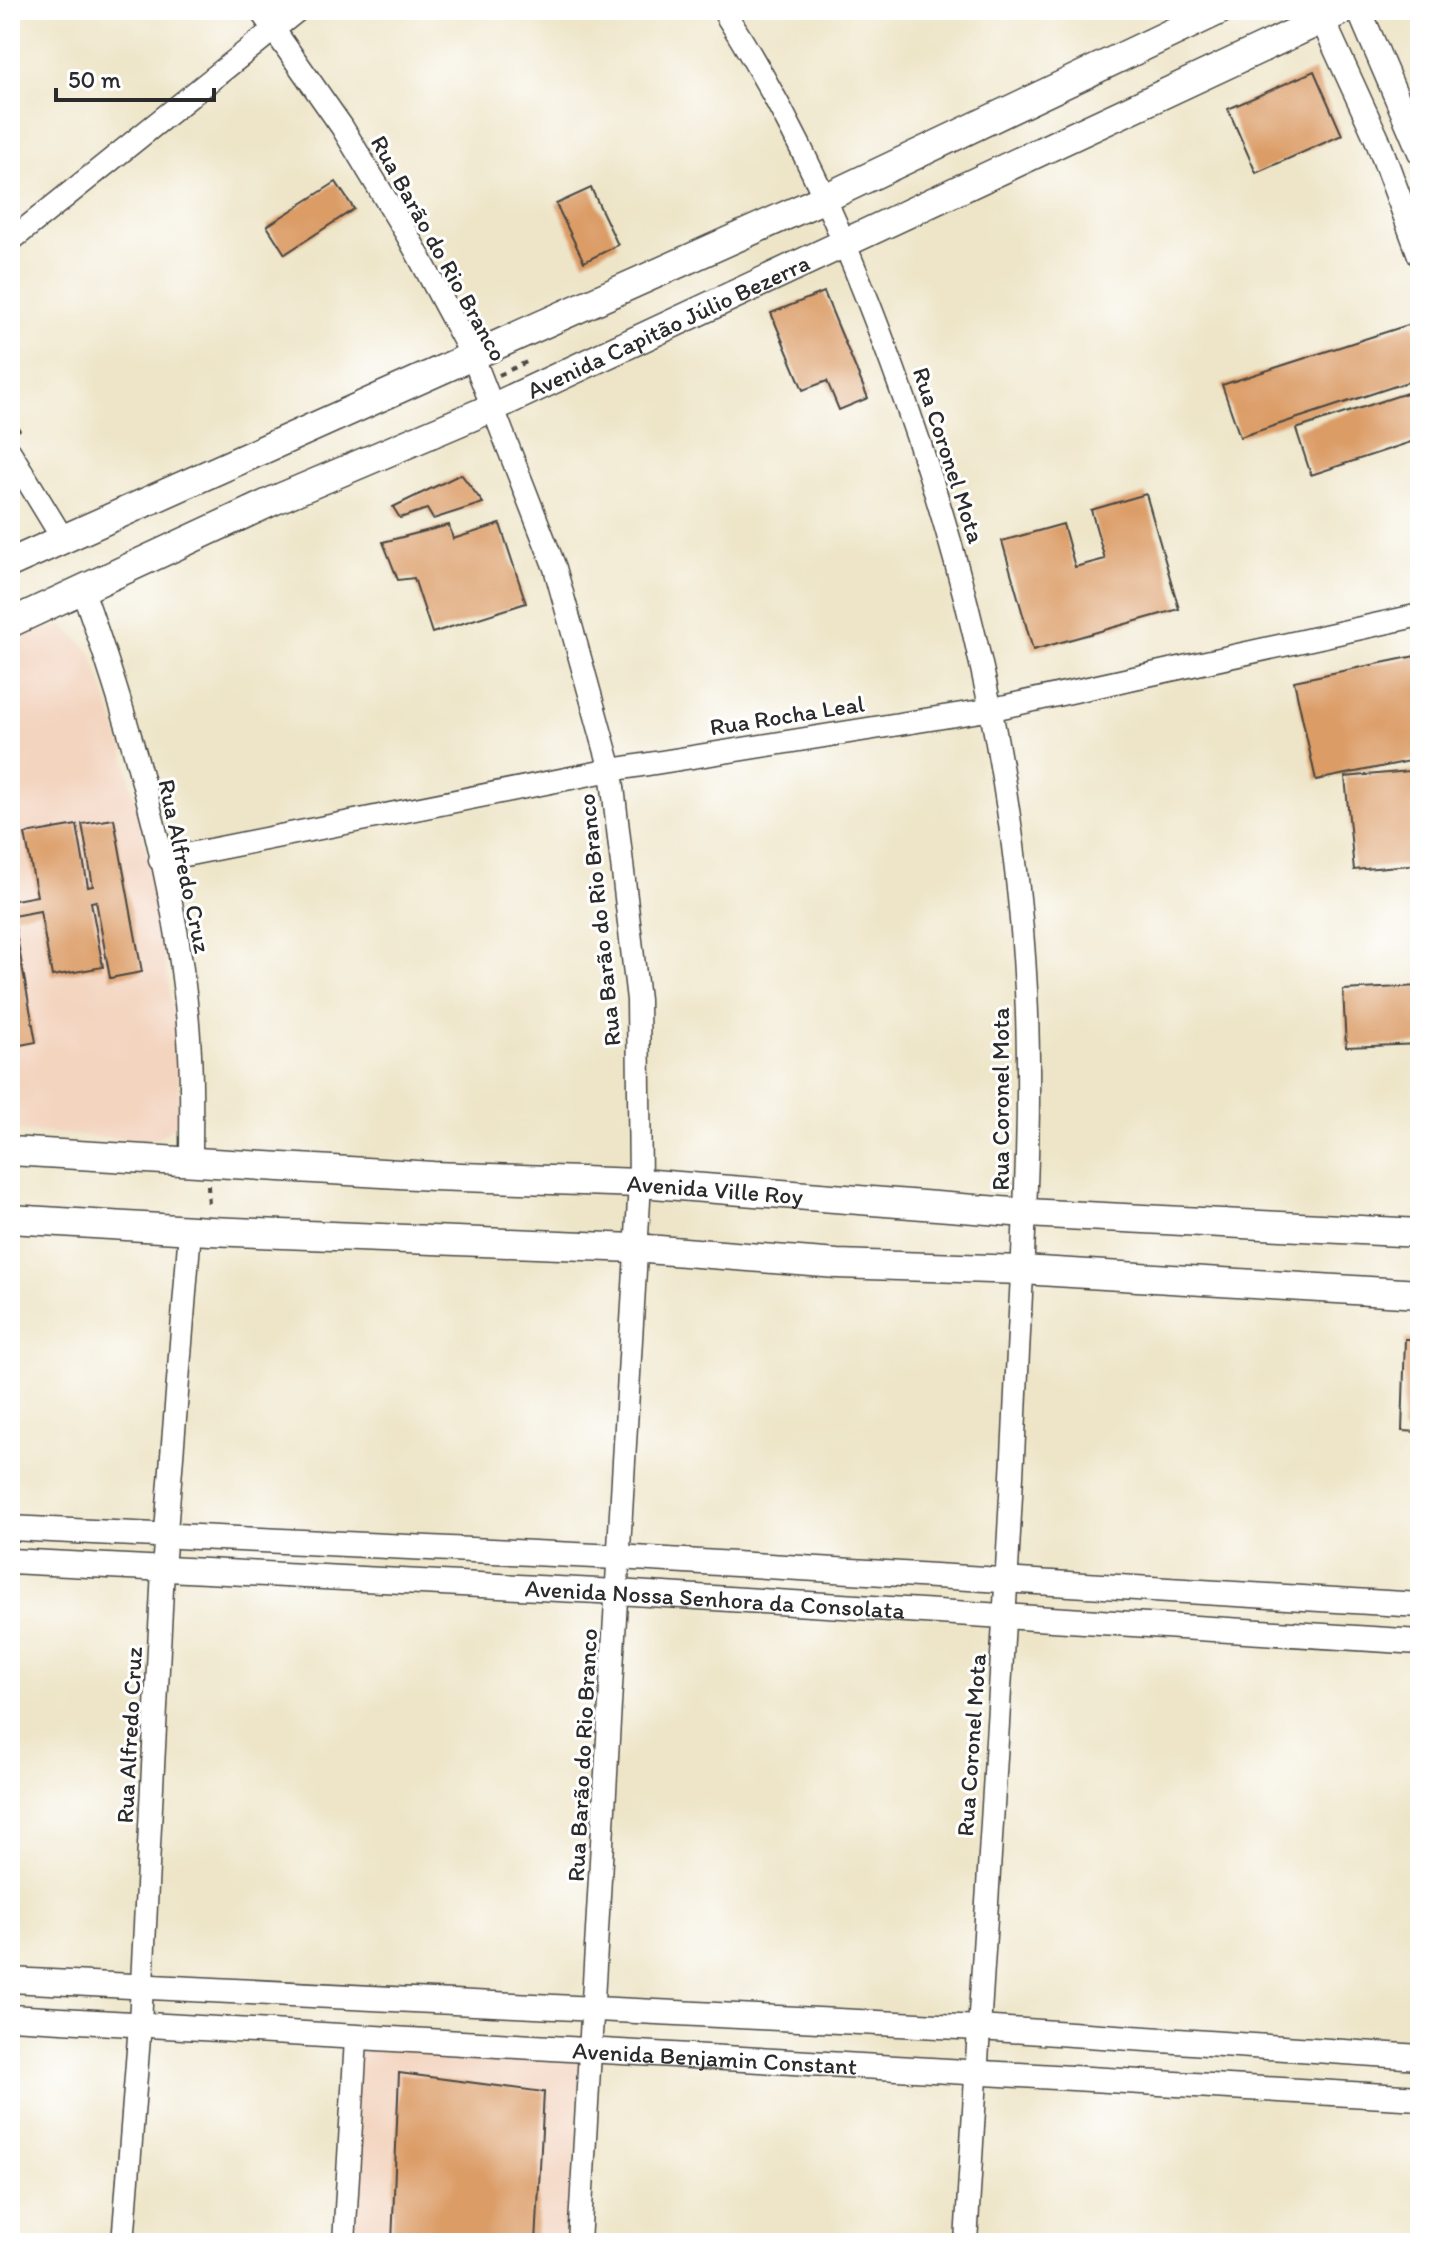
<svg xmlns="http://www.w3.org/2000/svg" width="1430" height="2253" font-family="Itim,sans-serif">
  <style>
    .built { fill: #f3d4bf }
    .building { fill: #db9c66 }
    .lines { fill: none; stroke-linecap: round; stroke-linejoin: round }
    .tertiary-casing { stroke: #484743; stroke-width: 25 }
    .secondary-casing { stroke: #484743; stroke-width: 27 }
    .primary-casing { stroke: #484743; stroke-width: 31 }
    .path { stroke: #484743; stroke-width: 4; stroke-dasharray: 6 6; stroke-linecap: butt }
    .tertiary { stroke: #fff; stroke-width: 22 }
    .secondary { stroke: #fff; stroke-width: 24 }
    .primary { stroke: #fff; stroke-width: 28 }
    .labels { text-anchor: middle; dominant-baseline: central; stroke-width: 6; stroke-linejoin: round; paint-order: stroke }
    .street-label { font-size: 24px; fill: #2b2b2b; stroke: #fff }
  </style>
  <rect width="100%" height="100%" fill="#fff"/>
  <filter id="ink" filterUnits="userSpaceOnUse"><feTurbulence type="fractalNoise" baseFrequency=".0125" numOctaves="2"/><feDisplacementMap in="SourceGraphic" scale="16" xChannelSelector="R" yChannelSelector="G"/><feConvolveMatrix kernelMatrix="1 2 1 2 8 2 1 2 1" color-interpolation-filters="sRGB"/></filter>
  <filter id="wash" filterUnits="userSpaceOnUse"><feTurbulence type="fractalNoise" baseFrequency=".006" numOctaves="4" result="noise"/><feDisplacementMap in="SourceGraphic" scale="32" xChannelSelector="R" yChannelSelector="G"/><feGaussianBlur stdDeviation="1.8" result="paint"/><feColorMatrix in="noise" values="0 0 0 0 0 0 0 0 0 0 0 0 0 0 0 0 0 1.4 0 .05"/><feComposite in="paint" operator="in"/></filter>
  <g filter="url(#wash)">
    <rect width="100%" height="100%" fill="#eee5c8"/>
    <path class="built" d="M64,626l27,26 32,96 26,115 30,187 -1,74 -25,17 -143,-11v-488l20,-10z
      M349,2036l234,19 -13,188h-235z"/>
    <g id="blocks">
      <path class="building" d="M1314,71l28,64 -86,38 -28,-64z
        M336,182l18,27 -69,45 -18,-28z
        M591,188l27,57 -34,17 -28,-58z
        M824,292l44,106 -29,12 -12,-29 -24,9 -32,-77z
        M1414,323l6,18v37l-180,59 -18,-52z
        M1416,390l4,13v36l-109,36 -15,-46z
        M461,474l22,29 -50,16 -6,-10 -27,9 -7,-11z
        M1146,494l33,115 -146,41 -31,-109 61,-17 12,43 30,-8 -14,-49z
        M500,524l26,79 -94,30 -18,-55 -16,2 -15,-38 66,-17 4,14z
        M1420,655v104l-104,21 -22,-99z
        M1420,770v94l-66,6 -9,-93z
        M114,819l28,153 -32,6 -14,-77 -5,1 12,65 -51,9 -12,-65 -27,5 23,126 -26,5v-146l27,-5 -12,-62 52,-9 11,62 5,-1 -11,-62z
        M1420,986v58l-74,3 -3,-57z
        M1405,1339h15v93l-18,-1z
        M399,2073l145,19 -8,151h-144z"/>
    </g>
  </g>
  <g filter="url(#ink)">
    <use href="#blocks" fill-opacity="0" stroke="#484743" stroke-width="2"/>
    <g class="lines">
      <g class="tertiary-casing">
        <path id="tertiary" d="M260,10l82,117 67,111 64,119 82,211 56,202 27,230 2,183 -61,1060
          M723,10c72,112 122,227 168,352 75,202 124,412 135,628 7,142 -5,284 -11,425 -13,277 -33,552 -49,828
          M10,241l288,-231
          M10,452l53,87
          M82,588c50,141 101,317 108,466 2,36 1,73 1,109
          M160,860l451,-90 382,-61 427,-94
          M123,2243l17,-219 23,-455 27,-339
          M344,2243l12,-204"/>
      </g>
      <g class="secondary-casing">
        <g id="secondary">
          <path d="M1318,10l59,129 43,116"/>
          <path d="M1359,10l61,142"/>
          <path d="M10,1528l607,29 803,48"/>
          <path id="s1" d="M10,1561l607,31 803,50"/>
          <path d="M10,1980l969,48 441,29"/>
          <path id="s2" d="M10,2017l1410,81"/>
        </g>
      </g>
      <g class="primary-casing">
        <g id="primary">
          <path d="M10,563l817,-366 393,-187"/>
          <path id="s3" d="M10,623l265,-123 219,-93 849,-397"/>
          <path id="s4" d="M10,1151l423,25 207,7 386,30 394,20"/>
          <path d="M10,1219l200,12 424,17 203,16 185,6 398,24"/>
        </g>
      </g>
      <path class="path" d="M499,375l32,-15
        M10,416l11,18
        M208,1185l1,23"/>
      <use href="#tertiary" class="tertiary"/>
      <use href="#secondary" class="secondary"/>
      <use href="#primary" class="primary"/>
    </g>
  </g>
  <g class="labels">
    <g class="street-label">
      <text transform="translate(439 248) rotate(61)">Rua Barão do Rio Branco</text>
      <text stroke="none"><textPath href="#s3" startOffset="722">Avenida Capitão Júlio Bezerra</textPath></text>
      <text transform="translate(949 455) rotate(72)">Rua Coronel Mota</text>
      <text transform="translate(787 715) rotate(-9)">Rua Rocha Leal</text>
      <text transform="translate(185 866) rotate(78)">Rua Alfredo Cruz</text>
      <text transform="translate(599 920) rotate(-96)">Rua Barão do Rio Branco</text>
      <text transform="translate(1000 1099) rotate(-90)">Rua Coronel Mota</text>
      <text stroke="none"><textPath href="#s4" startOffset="706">Avenida Ville Roy</textPath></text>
      <text stroke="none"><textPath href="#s1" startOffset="706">Avenida Nossa Senhora da Consolata</textPath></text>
      <text transform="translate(129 1735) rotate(-87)">Rua Alfredo Cruz</text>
      <text transform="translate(971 1745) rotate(-86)">Rua Coronel Mota</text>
      <text transform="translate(582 1755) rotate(-87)">Rua Barão do Rio Branco</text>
      <text stroke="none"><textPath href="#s2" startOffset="706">Avenida Benjamin Constant</textPath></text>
    </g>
  </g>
  <rect width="1430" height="2253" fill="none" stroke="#fff" stroke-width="40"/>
  <path d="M56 88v12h158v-12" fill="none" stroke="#2b2b2b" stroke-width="4"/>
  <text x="68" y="88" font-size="24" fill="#2b2b2b" stroke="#ffffff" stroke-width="6" paint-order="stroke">50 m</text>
</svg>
